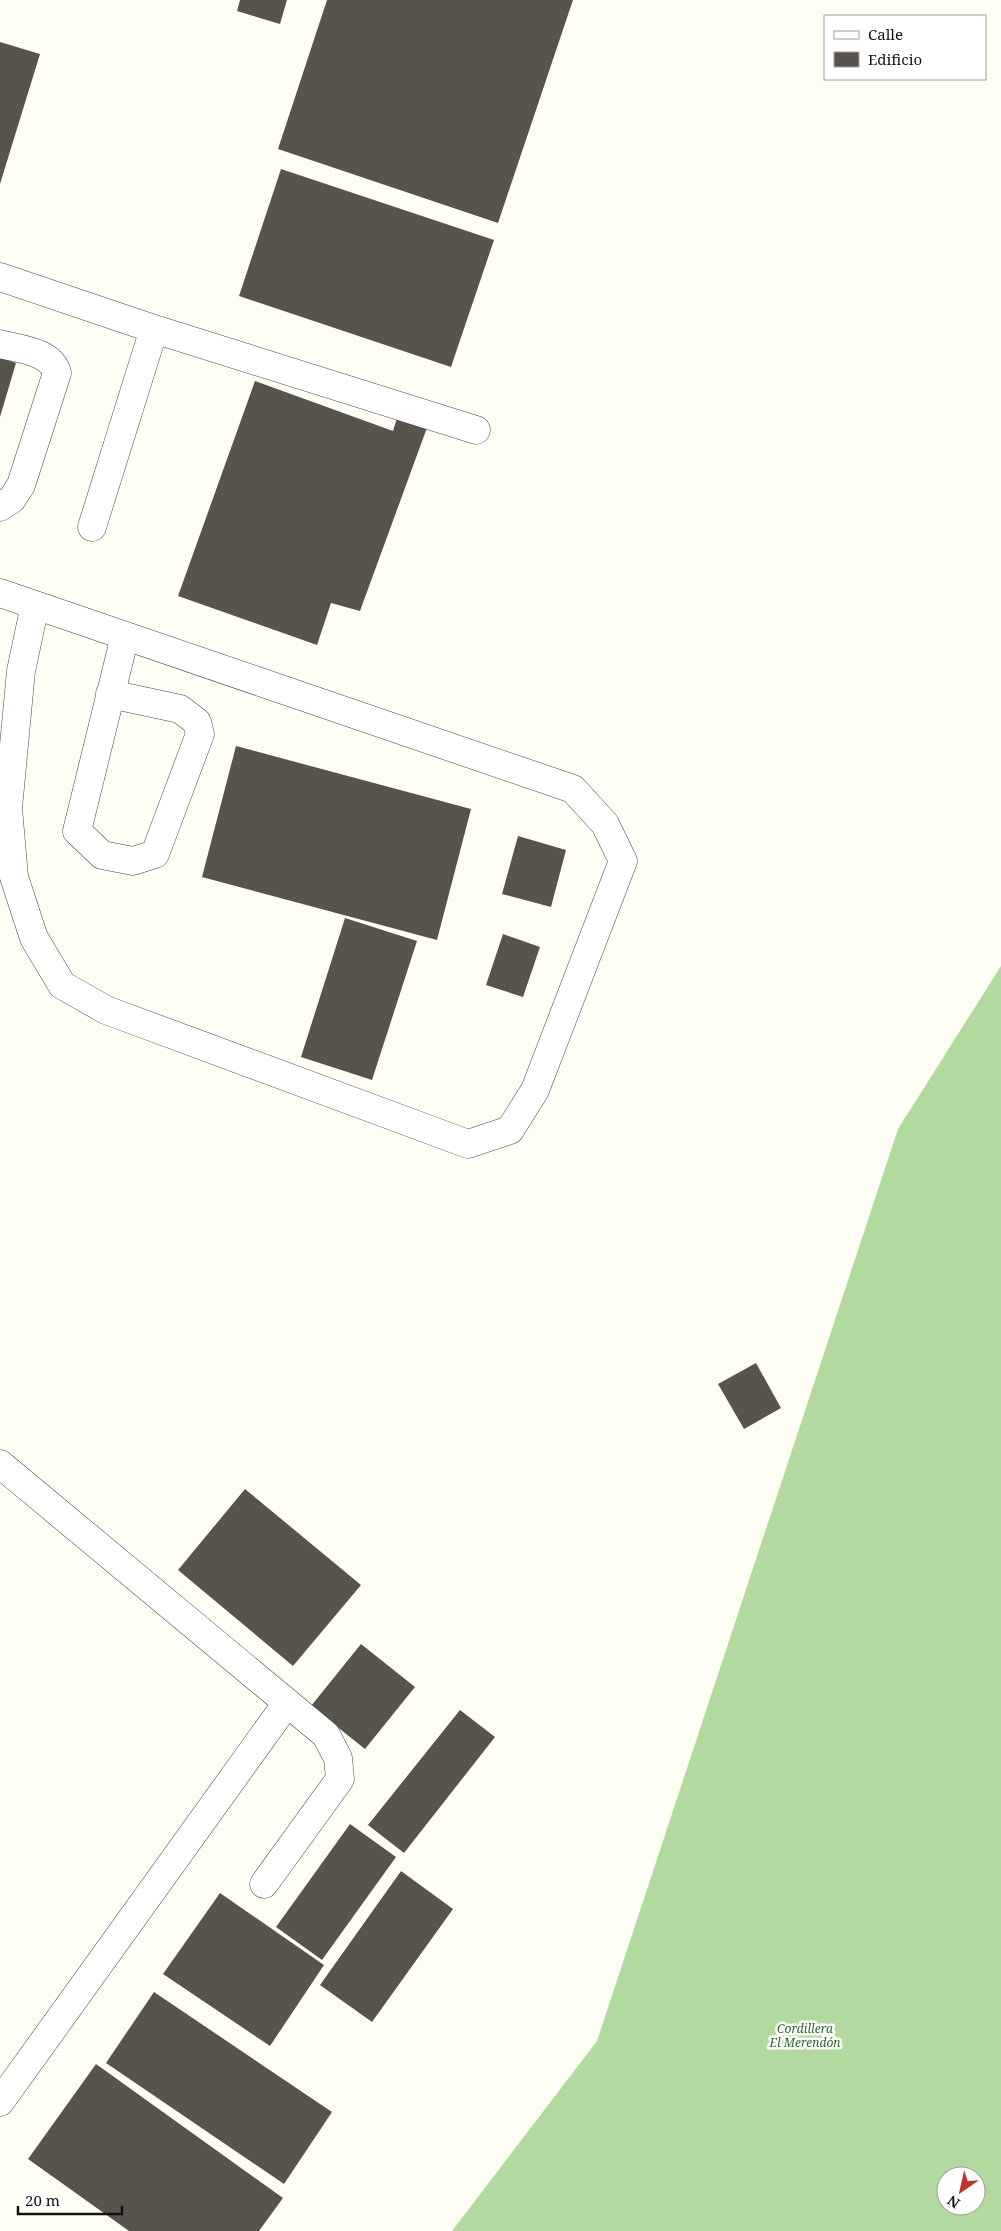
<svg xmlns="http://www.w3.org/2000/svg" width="1001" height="2231" font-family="'Noto Serif',serif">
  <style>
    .forest { fill: #b2da9e; fill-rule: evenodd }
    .building { fill: #59534d }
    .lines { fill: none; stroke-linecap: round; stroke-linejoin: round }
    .minor-casing { stroke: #444; stroke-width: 29 }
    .minor { stroke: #fff; stroke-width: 28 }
    .labels { text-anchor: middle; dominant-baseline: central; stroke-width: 5; stroke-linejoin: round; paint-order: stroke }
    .park-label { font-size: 12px; font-style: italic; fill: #286822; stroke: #fff }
  </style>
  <rect width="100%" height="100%" fill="#fffef5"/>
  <path class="forest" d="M1001,966v1265h-549l145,-190 301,-912zM946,2176h30v30h-30z"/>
  <path class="building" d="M240,0h47l-7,24 -43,-13z
    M327,0h246l-75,223 -220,-74z
    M0,42l40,12 -40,130z
    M281,169l213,71 -43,127 -212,-71z
    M0,358l16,5 -16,54z
    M255,381l138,50 5,-16 30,10 -68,186 -29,-8 -14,42 -139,-49z
    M236,746l235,63 -34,131 -235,-63z
    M518,836l48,14 -15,57 -49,-13z
    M345,918l72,23 -45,139 -71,-23z
    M503,934l37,13 -17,50 -37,-12z
    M756,1363l25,45 -37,21 -26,-45z
    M245,1489l116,96 -68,81 -115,-96z
    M361,1644l54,43 -50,62 -54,-43z
    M460,1710l35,27 -91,116 -36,-28z
    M350,1824l46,33 -74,103 -46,-33z
    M401,1871l52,38 -81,113 -52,-37z
    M220,1893l104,72 -54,81 -107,-72z
    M154,1992l178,120 -48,72 -178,-121z
    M96,2064l187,134 -24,33h-130l-101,-72z"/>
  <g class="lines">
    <g class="minor-casing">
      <path id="minor" d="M0,277l154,52 322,101
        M0,344c19,5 51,7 57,29l-36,112 -9,14 -12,8
        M92,527l62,-198
        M0,593c191,65 382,131 573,196l32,35 18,37 -88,229 -25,40 -42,14 -362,-134 -44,-25 -28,-47 -20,-61 -6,-69 13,-137 14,-66
        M110,694l70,15 17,13 3,12 -45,120 -22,7 -31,-6 -25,-24 48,-195
        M0,1464l326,271 12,23 2,21 -76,105
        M0,2102l287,-399"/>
    </g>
    <use href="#minor" class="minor"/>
  </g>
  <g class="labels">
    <g class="park-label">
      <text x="805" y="2028">Cordillera<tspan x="805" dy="14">El Merendón</tspan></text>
    </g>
  </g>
  <rect x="824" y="15" width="162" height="65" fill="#ffffff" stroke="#a0a0a0"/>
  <rect x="834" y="31" width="25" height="8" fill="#ffffff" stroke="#a0a0a0"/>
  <text x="868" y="40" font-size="15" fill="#111111">Calle</text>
  <rect x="834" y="52" width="25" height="15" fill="#59534d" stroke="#a0a0a0"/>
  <text x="868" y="65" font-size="15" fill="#111111">Edificio</text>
  <g transform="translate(961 2191) rotate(214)"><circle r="24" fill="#ffffff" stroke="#a0a0a0"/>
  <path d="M0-4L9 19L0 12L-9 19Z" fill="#be352c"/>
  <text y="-8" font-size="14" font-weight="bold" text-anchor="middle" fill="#111111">N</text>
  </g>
  <path d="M18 2206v8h104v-8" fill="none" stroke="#111111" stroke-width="2.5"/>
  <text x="25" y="2206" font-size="15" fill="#111111" stroke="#ffffff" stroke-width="4" paint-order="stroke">20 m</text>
</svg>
